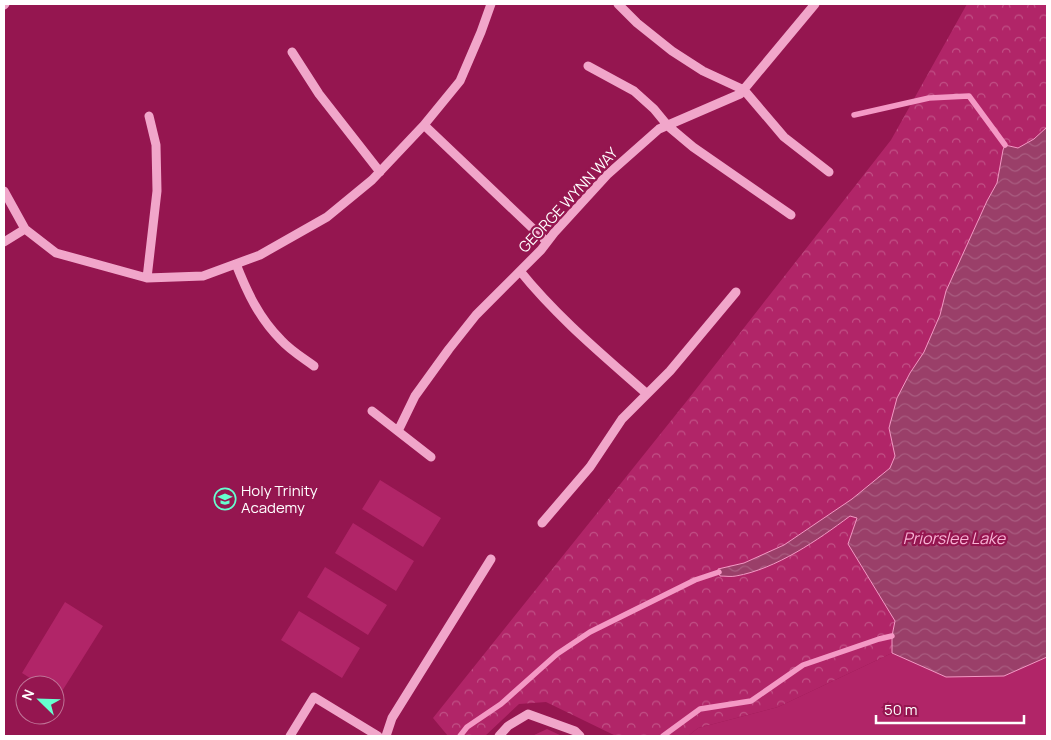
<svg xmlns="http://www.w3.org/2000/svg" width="1051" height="740" font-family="Manrope,sans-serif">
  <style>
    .grass { fill: #b12568 }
    .forest { fill: url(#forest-crowns) }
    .water { fill: url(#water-waves); stroke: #f499c5 }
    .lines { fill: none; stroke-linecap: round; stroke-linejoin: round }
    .stream { stroke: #f499c5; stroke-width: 5.5 }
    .minor { stroke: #f1a6ca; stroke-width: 9 }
    .labels { text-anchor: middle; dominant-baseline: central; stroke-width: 4.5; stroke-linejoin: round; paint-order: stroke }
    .street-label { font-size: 15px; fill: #fff; stroke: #951650 }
    .poi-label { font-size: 15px; fill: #fff; stroke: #951650; text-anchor: start }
    .water-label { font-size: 16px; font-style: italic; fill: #f8b2d4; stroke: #951650 }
  </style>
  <defs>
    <pattern id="forest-crowns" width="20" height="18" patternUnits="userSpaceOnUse" patternTransform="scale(1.25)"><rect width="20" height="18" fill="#b12568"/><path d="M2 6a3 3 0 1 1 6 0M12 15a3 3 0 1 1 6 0" fill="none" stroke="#c15186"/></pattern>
    <pattern id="water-waves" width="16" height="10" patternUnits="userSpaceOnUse" patternTransform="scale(1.25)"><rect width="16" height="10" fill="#9a3f69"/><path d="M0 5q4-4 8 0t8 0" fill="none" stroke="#a95c80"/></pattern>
  </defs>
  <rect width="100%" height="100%" fill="#951650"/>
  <path class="grass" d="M380,480l61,38 -18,29 -61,-38z
    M353,523l61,38 -18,30 -61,-38z
    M325,567l62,38 -19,30 -61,-38z
    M65,602l38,24 -44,70 -4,-2v-9h-14l-19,-12z
    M299,611l61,37 -18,30 -61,-38z
    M892,653l54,24 58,-1 43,-19v79h-359l10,-8 80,-21z
    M547,729l15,7h-30z"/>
  <path class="forest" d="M967,4h80v124l-13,11 -16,9 -12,-3 -3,5 -6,33 -10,18 -41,90 -6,24 -16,38 -14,20 -21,55 6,28 -5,12 -38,31 -68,46 -40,18 -9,14 37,-12 52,-30 26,-19 7,2 -9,26 47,77 -3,32 -114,54 -80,21 -10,8h-72l-70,-34 -27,2 -34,32h-37l-15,-18 253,-316 205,-262z"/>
  <path class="water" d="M1047,127v530l-43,19 -58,1 -54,-24v-17l3,-15 -47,-77 9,-26 -7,-2c-32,24 -74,53 -114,60 -5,1 -11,0 -16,0l-2,-7 26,-6 40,-18 68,-46 38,-31 5,-12 -6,-28 8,-30 13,-25 14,-21 16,-37 6,-24 41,-90 10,-18 6,-33 2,-5 13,3 16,-9z"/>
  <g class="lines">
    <path class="stream" d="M854,115l75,-17 40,-2 36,49
      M460,736l7,-9 34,-23 56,-50 33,-22 105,-52 24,-8
      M663,736l37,-27 51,-8 52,-36 76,-26 13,-3"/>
    <path class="minor" d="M618,4l19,19 35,28 31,20 41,19 40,47 45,35
      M4,5l1,-1
      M292,52l27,42 61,78
      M588,66l46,25 20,18 14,17 25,21 98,68
      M424,125l123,117
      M4,191l21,38 31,24 91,25 56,-2 57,-21 67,-38 45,-37 52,-55 36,-44 21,-49 10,-28
      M4,242l21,-13
      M236,264c11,28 23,54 45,76 9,10 22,18 33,26
      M520,271c37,46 83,84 127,123
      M147,278l10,-87 -1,-46 -7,-29
      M372,411l59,46
      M398,431l17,-35 34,-47 27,-34 65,-65 13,-17 53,-58 52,-46 81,-35 75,-90
      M542,523l48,-56 32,-48 48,-48 66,-79
      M290,736l24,-39 64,39
      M386,736l6,-18 99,-159
      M499,736l9,-10 20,-12 47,17 5,5"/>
  </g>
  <defs>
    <g id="school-ring" transform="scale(1.125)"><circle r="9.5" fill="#951650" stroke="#66ffcf" stroke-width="1.5"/><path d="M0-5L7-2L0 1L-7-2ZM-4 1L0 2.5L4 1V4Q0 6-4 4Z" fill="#66ffcf"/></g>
  </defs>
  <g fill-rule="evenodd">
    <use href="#school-ring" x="225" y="499"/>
  </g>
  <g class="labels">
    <g class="street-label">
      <text transform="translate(568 200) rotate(-47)">GEORGE WYNN WAY</text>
    </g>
    <g class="poi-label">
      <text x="241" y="490">Holy Trinity<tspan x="241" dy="17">Academy</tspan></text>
    </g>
    <g class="water-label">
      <text x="954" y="538">Priorslee Lake</text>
    </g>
  </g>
  <rect width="1051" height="740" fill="none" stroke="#ffffff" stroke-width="10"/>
  <g transform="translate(40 700) rotate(293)"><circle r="24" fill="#951650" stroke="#bf7396"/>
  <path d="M0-4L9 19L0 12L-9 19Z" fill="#66ffcf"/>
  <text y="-8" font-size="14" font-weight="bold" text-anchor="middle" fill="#ffffff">N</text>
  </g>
  <path d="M876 715v8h148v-8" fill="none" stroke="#ffffff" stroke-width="2.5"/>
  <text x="884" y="715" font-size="15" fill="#ffffff" stroke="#951650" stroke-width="4" paint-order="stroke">50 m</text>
</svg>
